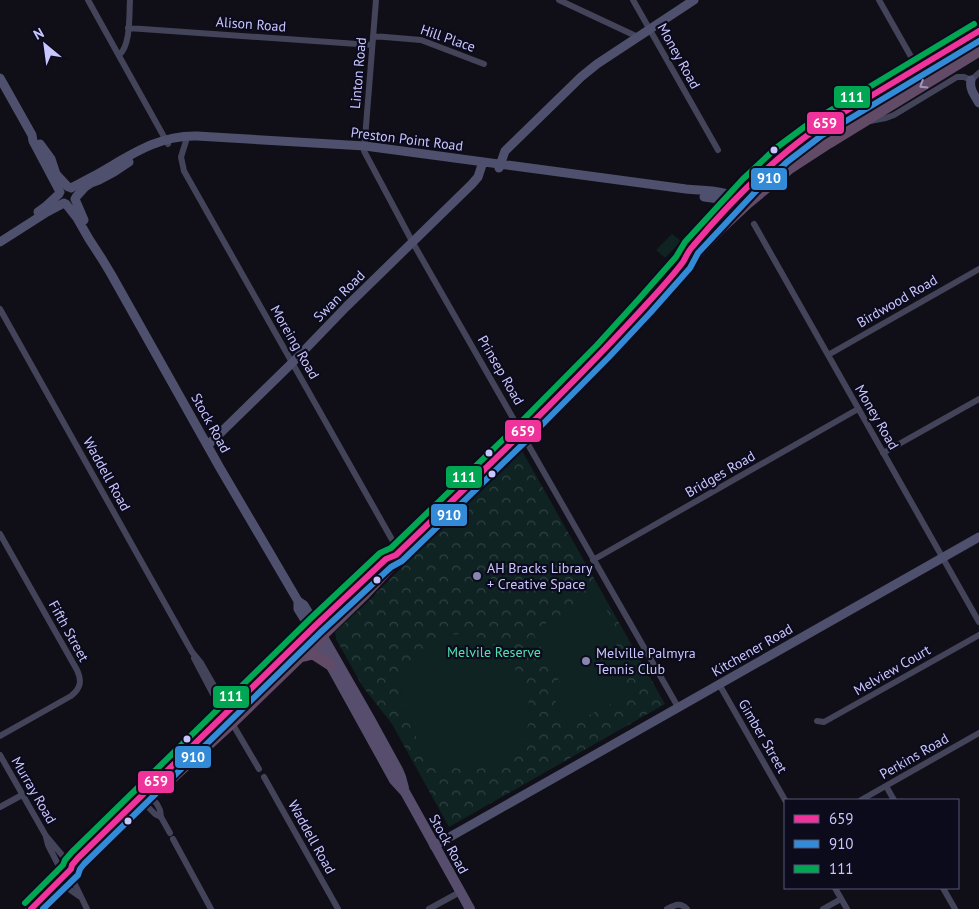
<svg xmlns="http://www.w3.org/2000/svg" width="979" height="909" font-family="'PT Sans',sans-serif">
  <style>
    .park { fill: url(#park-crowns) }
    .pitch { fill: #0e2322 }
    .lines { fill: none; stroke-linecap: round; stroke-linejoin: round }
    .street { stroke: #434459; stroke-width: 6 }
    .secondary { stroke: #4f506d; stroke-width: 9 }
    .primary { stroke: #574d6c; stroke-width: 10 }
    .highway { stroke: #624b66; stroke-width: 11 }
    .bus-1-casing { stroke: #0c0b1c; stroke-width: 10 }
    .bus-2-casing { stroke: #0c0b1c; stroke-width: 10 }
    .bus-3-casing { stroke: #0c0b1c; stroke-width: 10 }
    .bus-1 { stroke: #ef339a; stroke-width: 6 }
    .bus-2 { stroke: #338bd7; stroke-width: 6 }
    .bus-3 { stroke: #00a651; stroke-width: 6 }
    .oneway { stroke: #9f95c2 }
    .bus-dot { fill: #c8c6ff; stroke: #0c0b1c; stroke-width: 2 }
    .poi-dot { fill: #8886ae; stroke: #0c0b1c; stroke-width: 2 }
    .labels { text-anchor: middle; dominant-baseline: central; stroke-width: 4.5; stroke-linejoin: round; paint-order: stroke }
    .street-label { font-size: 14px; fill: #c8c6ff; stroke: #0c0b1c }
    .poi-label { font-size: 14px; fill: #c8c6ff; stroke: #0c0b1c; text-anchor: start }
    .park-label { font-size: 14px; fill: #50e1b1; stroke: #0c0b1c }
    .line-badge { stroke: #0c0b1c; stroke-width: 2 }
    .badge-label { font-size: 14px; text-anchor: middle; font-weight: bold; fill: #fff }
  </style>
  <defs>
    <pattern id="park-crowns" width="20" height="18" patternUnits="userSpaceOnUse" patternTransform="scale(1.25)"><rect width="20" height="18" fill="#0e2322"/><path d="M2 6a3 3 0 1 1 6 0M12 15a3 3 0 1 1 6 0" fill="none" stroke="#304143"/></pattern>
  </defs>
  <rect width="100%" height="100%" fill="#100f18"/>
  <path class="park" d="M521,449l144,255 -216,123 -57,-103 -29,-37 -27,-48v-2l-1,-5 38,-35 3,-4z"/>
  <path class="pitch" d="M672,234l9,7 -16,17 -9,-8z
    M598,595l17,31 -7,4 16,30 -7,5 14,28 -62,33 -15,-28 11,-6 -33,-61z
    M461,634c12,2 22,4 32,11 6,4 11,11 16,16 22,28 32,66 1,92 -20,19 -50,22 -73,7 -12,-8 -22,-24 -28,-37 -7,-14 -11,-31 -6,-47 3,-10 10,-18 17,-25 6,-6 14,-12 22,-15 6,-2 13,-1 19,-2z"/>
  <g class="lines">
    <path class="street" d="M88,0l80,144
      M376,0l-12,151 49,92 265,464
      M559,0l79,37
      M633,0l85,150
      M879,0l39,69
      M128,28l244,17
      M373,36l48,4 63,24
      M119,55c12,-9 10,-41 11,-55
      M870,121l16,-3 8,-3 63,-38h7l7,3 8,-7
      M186,141l-5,16 3,14 215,381
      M754,224l225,398
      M0,309l192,343 9,11 28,49
      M828,355l151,-86
      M883,453l96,-54
      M0,534l77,136c5,11 4,18 -6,26l-71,40
      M593,560l265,-151
      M194,658l30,57 8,8 27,46
      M719,684l66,116
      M817,721l7,1 155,-87
      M0,755l46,81 16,19 7,3h8
      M264,777l74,132
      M886,786l8,14
      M149,795l8,9 3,6 1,7 9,16
      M861,800l118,-67
      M143,802l12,12 6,3
      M0,807l22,-12
      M46,837l2,8 16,31
      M173,839l38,70
      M69,872l18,37
      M55,885l14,4 10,7
      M835,888l12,21
      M943,888l12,21
      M429,909l31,-17
      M667,909c8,-4 13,-7 20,0
      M823,909l18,-10"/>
    <path class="secondary" d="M0,78l32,57 1,6 27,51
      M971,80c-2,9 4,16 8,23
      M40,144l11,15 5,15 12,13
      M499,168l6,-17 76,-74 16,-13 97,-64
      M71,188c7,-4 14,-7 21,-11 35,-19 63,-42 105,-41l168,10 321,43c18,2 39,1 55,10
      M76,197l9,-10 6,-4 8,-3 15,-8 15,-10
      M704,197c13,1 23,3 33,10
      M75,199l9,21
      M66,204l11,14 12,21 13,20 9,15 109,194 78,133v8l13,21
      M38,212l7,-5 14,-13
      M0,242l47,-30 17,-9
      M208,445l84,-82 54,-56 126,-123 6,-7 5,-15
      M298,601l6,4 12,20
      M434,846l545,-309"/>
    <path class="primary" d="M311,630l83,150 11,12 65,117
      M319,630l51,89 28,51 3,7 3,11"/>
    <path class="highway" d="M683,262l14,-9 23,-24 28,-26 41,-34 40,-26 150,-92
      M300,657l13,-3 17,11
      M147,801l85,-78 133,-129 27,-29 4,-10
      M71,869l3,-7 242,-237 70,-66 10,-4 126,-122 81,-82 42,-45 38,-44 8,-14c39,-42 76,-87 125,-119l163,-98
      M31,909l40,-40 7,-2"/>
    <g class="bus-1-casing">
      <path id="bus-1" d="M31,909l40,-40 1,-4 6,-7 238,-233 70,-66 10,-4c84,-81 168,-161 247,-247 13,-14 28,-30 40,-46 3,-5 5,-11 10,-16 36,-43 77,-84 123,-117l163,-98"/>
    </g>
    <g class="bus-2-casing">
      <path id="bus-2" d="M43,909l35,-34 2,-6 4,-5 238,-233 69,-64 11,-6 126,-122 81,-82 42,-45 39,-44 8,-15 58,-62 31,-29 34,-26 158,-95"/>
    </g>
    <g class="bus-3-casing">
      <path id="bus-3" d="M25,903l38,-38 2,-5 7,-8 238,-233 70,-66 11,-5 125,-121 81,-82 41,-45 38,-43 9,-15 58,-63 33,-31 35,-26 163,-98"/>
    </g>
    <use href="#bus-1" class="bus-1"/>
    <use href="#bus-2" class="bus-2"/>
    <use href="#bus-3" class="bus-3"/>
  </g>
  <defs><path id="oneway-chevron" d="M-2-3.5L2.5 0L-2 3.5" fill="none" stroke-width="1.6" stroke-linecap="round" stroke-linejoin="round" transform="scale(1.25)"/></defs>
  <use class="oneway" href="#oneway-chevron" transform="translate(923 85) rotate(148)"/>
  <g class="bus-dot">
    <circle cx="774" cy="150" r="4.5"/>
    <circle cx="489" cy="453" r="4.5"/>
    <circle cx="492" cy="474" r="4.5"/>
    <circle cx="377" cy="580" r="4.5"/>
    <circle cx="187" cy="739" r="4.5"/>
    <circle cx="128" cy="821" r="4.5"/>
  </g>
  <g class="poi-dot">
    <circle cx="477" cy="576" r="5"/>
    <circle cx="586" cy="661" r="5"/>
  </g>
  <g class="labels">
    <g class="street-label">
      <text transform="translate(251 24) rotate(4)">Alison Road</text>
      <text transform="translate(448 38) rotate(19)">Hill Place</text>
      <text transform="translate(679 56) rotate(61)">Money Road</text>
      <text transform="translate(358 73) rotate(-85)">Linton Road</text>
      <text transform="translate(407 139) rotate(7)">Preston Point Road</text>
      <text transform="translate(339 296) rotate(-45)">Swan Road</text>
      <text transform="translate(897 301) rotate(-30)">Birdwood Road</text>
      <text transform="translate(295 342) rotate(60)">Moreing Road</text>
      <text transform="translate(501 370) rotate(60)">Prinsep Road</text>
      <text transform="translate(877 417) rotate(60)">Money Road</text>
      <text transform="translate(211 423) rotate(61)">Stock Road</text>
      <text transform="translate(107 474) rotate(61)">Waddell Road</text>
      <text transform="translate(720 474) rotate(-30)">Bridges Road</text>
      <text transform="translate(69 631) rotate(61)">Fifth Street</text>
      <text transform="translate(752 650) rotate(-30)">Kitchener Road</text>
      <text transform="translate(892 670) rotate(-30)">Melview Court</text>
      <text transform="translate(763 736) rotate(60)">Gimber Street</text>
      <text transform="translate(914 756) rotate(-30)">Perkins Road</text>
      <text transform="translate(34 790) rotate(60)">Murray Road</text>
      <text transform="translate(312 837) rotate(61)">Waddell Road</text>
      <text transform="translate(449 844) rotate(61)">Stock Road</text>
    </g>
    <g class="poi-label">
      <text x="487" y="568">AH Bracks Library<tspan x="487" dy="16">+ Creative Space</tspan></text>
      <text x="596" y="653">Melville Palmyra<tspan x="596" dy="16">Tennis Club</tspan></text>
    </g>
    <g class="park-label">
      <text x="494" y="652">Melvile Reserve</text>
    </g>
  </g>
  <g class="line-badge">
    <rect x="833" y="85" width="38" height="24" rx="5" fill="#00a651"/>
    <rect x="806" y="111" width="39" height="24" rx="5" fill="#ef339a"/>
    <rect x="750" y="167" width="38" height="24" rx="5" fill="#338bd7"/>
    <rect x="504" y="419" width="38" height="24" rx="5" fill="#ef339a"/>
    <rect x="445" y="465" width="38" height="24" rx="5" fill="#00a651"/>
    <rect x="430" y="503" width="38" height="24" rx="5" fill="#338bd7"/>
    <rect x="212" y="685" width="38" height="24" rx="5" fill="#00a651"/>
    <rect x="174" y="745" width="38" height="24" rx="5" fill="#338bd7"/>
    <rect x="137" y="770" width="38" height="24" rx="5" fill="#ef339a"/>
  </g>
  <g class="badge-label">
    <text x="852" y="102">111</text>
    <text x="825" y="128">659</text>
    <text x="769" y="183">910</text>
    <text x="523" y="436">659</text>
    <text x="464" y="482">111</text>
    <text x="449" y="520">910</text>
    <text x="231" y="701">111</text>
    <text x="193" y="762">910</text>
    <text x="156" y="786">659</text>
  </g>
  <rect x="784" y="799" width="175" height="90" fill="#0c0b1c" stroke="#575677"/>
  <rect x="794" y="815" width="25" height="8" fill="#ef339a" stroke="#575677"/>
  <text x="829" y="824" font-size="15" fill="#c8c6ff">659</text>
  <rect x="794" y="840" width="25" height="8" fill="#338bd7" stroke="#575677"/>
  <text x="829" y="849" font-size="15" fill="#c8c6ff">910</text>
  <rect x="794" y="865" width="25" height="8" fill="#00a651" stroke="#575677"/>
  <text x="829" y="874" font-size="15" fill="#c8c6ff">111</text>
  <g transform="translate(45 45) rotate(331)" stroke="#0c0b1c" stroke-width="4" paint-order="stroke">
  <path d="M0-4L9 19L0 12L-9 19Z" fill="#c8c6ff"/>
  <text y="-8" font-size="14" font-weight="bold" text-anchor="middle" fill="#c8c6ff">N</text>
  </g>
</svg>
